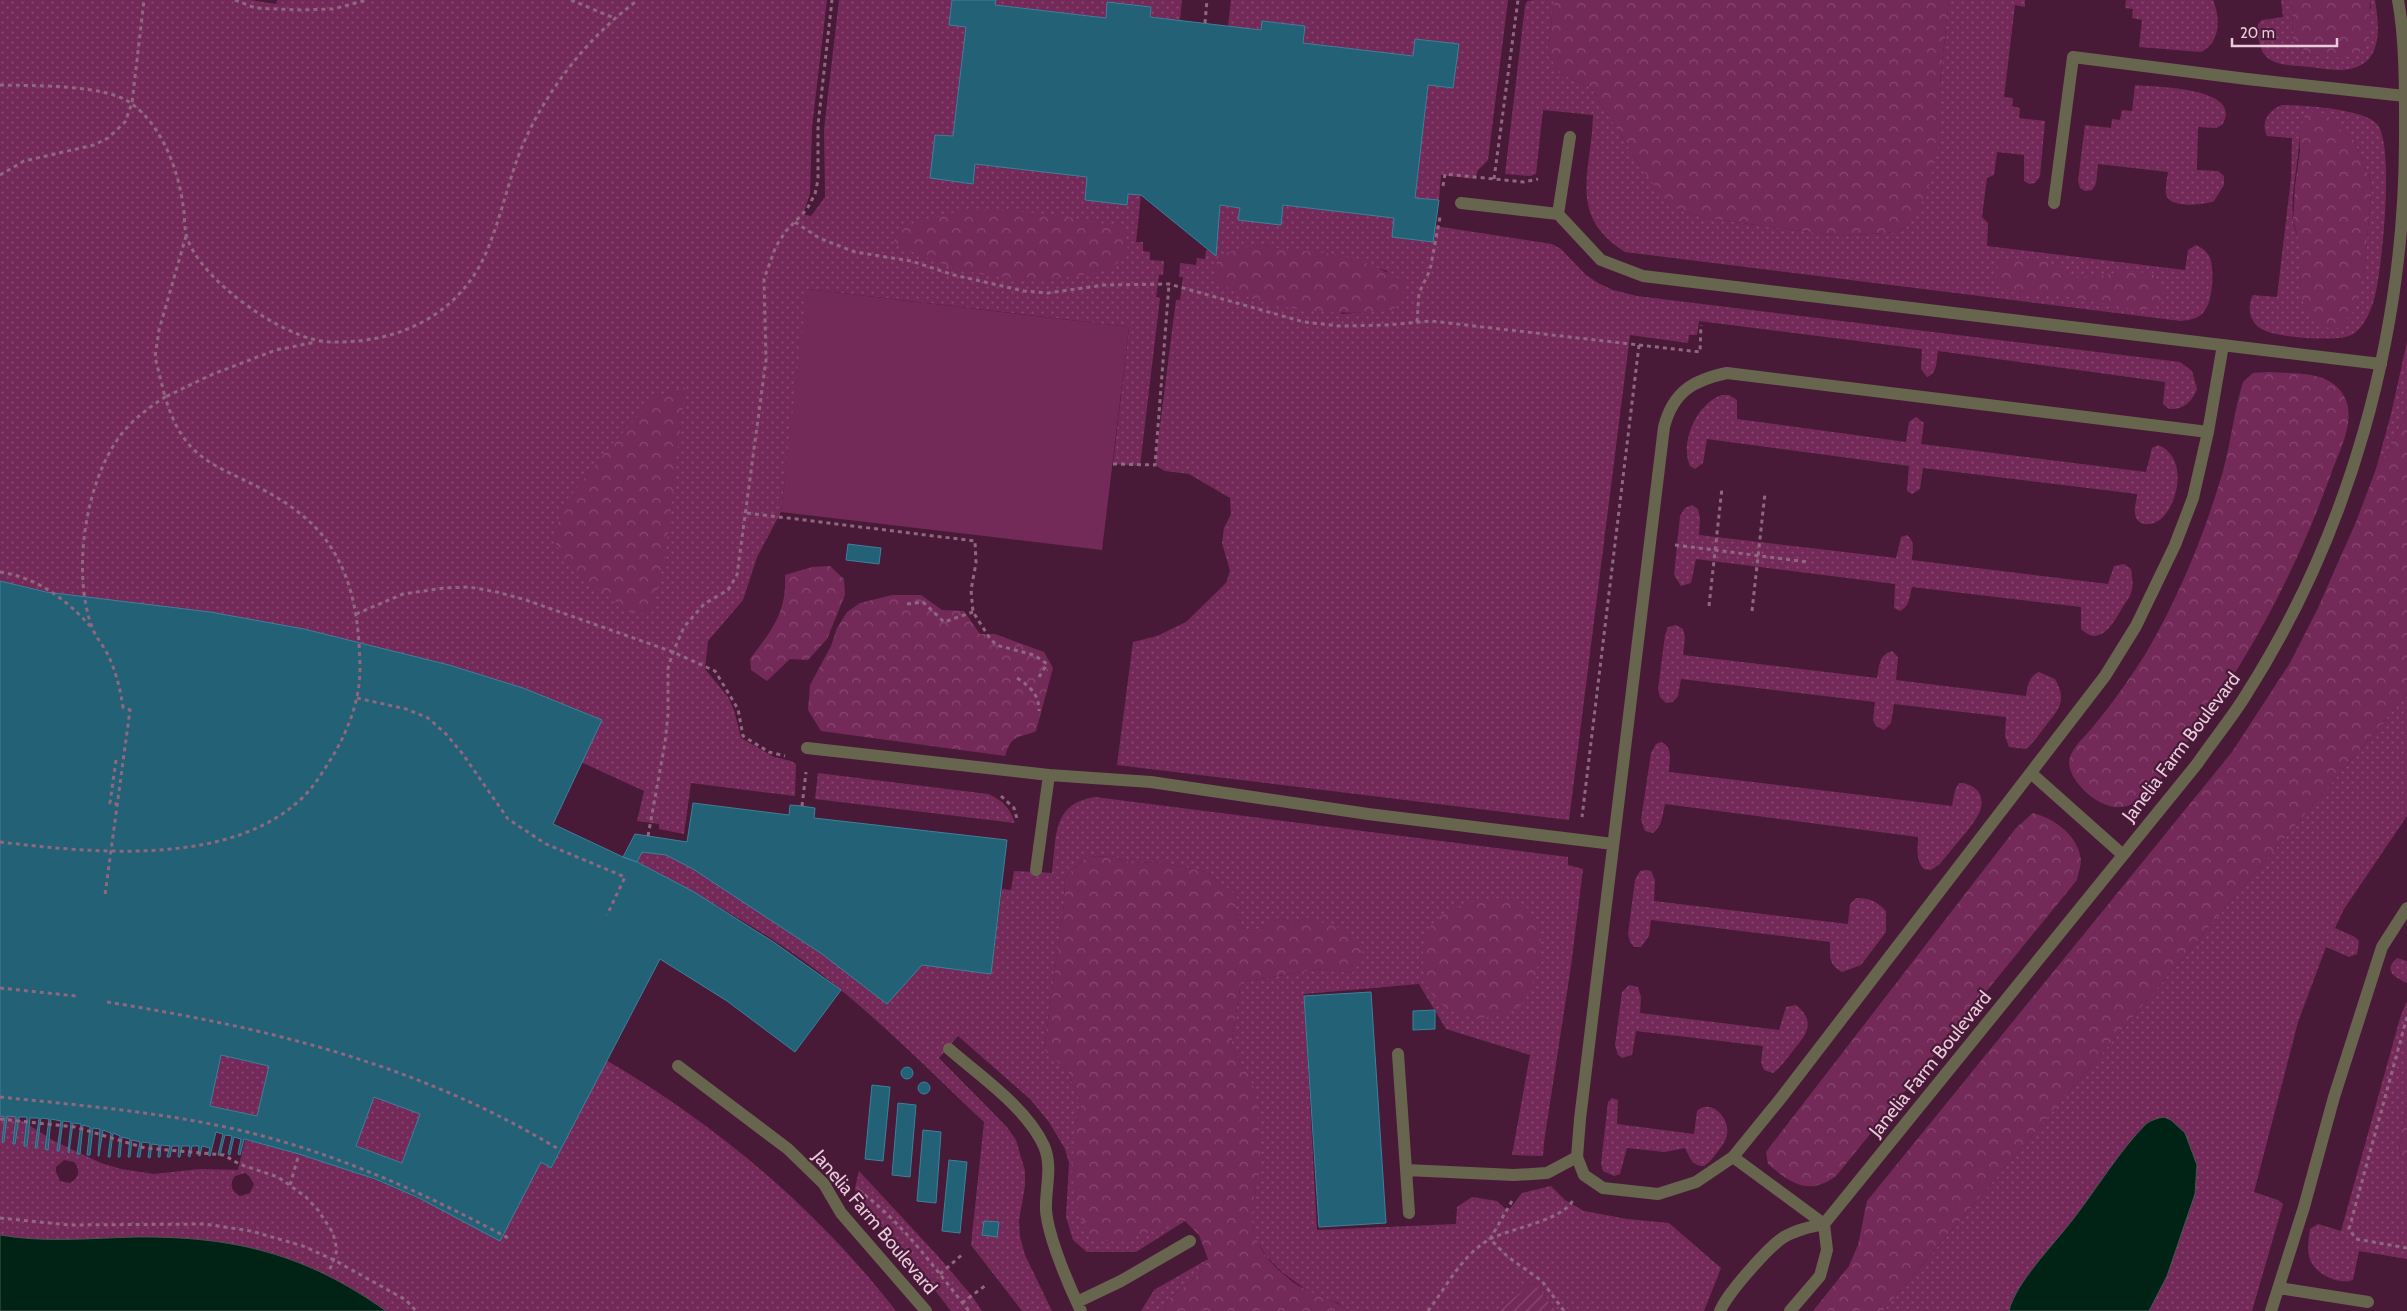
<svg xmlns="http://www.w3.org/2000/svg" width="2407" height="1311" font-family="Cabin,sans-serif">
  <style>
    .grass { fill: url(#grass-dots); fill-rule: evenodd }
    .forest { fill: url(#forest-crowns) }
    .garden { fill: url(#garden-furrows) }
    .pitch { fill: #742a59 }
    .water { fill: #002316; stroke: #465551 }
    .building { fill: #226176; stroke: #3b829b; fill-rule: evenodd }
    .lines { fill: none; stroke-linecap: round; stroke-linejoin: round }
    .path { stroke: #8f6880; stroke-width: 3; stroke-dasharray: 4 4; stroke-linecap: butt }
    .lane { stroke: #67654d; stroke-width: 12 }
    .street { stroke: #67654d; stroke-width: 12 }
    .labels { text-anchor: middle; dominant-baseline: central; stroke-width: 4.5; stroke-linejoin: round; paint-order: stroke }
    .street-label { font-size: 19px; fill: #eacbdc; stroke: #481a37 }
  </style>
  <defs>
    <pattern id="grass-dots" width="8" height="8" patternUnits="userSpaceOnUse" patternTransform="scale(1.25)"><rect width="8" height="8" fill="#742a59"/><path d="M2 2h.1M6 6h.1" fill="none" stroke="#884870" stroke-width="1.8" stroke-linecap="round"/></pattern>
    <pattern id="forest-crowns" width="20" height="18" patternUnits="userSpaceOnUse" patternTransform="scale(1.25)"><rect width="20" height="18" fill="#742a59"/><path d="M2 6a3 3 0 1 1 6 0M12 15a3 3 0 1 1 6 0" fill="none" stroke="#884870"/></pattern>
    <pattern id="garden-furrows" width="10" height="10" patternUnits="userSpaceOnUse" patternTransform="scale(1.25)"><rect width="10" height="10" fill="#742a59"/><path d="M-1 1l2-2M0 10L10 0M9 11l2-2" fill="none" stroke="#884870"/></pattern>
  </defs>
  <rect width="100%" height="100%" fill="#481a37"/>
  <path class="grass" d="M0,0h251l25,4 1,-4h550l-15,127 -2,67 -7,20 8,2 14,-19 -1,-68 15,-129h113l-3,25 17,2 -13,109 -18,-1 -4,43 42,6 2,-20 112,13 -2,23 42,5 1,-11 13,1 -5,47h7v9l7,1v8l14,1 -1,14h-4l-3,22 4,1 -20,168 -27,-2 16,-137 -321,-38 -27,223 -24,45 -14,43 -35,41 -3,28 23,28 6,13 7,28 33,19 17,4 5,3 -1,32 -104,-13 -7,51 -25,-5v-5l-22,-3 7,-30 -63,-29 -581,65z
    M996,0h186l-2,20 -30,-3 -43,-15 -1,16 -111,-13z
    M1231,0h277l-20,160 -10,10 -3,9 -34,-4 -2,25 -24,-2 13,-113 25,3 5,-44 -43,-5 -2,17 -110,-13 2,-17 -42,-5 -2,9 -33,-4z
    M1535,0h19l-6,52 11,21 32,15 50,79 39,42 24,9 137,18 57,-4 9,-6 9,-12 13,-29 20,-185h76v7l-10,-2 -11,92 9,1 -1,8 8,2 -1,10 26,3 -5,55 -5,7 -6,1 -5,-3v-26l-27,-3 -3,23 -7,3 -5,39 6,6 -1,23 198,24 3,-20 8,-5c7,3 13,8 15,16 3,13 2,43 -9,53 -6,5 -13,6 -21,7l-556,-69c-59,-37 -33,-81 -32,-137l-50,-5 -7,64 -6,2 -25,-2 20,-168 2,-5z
    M2126,0h87c8,19 7,43 -12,52l-62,-5 3,-27 -10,-2 1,-9 -8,-1z
    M2281,0h11l1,41 16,14 16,1 46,-48 -1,-8h5c5,31 8,68 -34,70 -10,0 -21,-2 -31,-3 -11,-1 -31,-1 -41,-8 -10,-7 -12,-24 -11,-35l4,-4 21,-3z
    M2135,85c19,2 111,2 87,40l-6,3 -18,-1 -1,43 21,1 6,5v9l-10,16c-10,4 -41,7 -47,-4 -3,-7 0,-18 1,-25l-70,-8 -2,20 -4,6 -7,1 -5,-3 -2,-7 7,-56 26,3 1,-9 8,1 2,-10 10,1z
    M2282,105c20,0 82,4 95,19 18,21 5,143 -2,172 -3,11 -8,25 -17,34 -5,5 -13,8 -20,8 -16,2 -66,-1 -78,-10 -11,-7 -13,-23 -7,-33l24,2 14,-119 1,-40 -25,-2c-7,-14 2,-26 15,-31zM2328,116l13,14 12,8 19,46 -8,90 -64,10c2,-13 4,-26 1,-38 -2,-9 -7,-17 -8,-26 -3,-29 7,-59 6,-88z
    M1220,205l20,3 -2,12 43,4 2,-19 111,13 -2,19 41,5 2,-16 117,18 9,5 25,26 12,8 15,7 24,6 543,66 12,9 5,18c-5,13 -14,21 -28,20l-6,-5 2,-22 -227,-31c-2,10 0,22 -11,26l-6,-8 1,-20 -223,-28 -2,14h-8l-1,8 -58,-8 -61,485 -452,-55 16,-123 24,-6 29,-14 40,-39 4,-12 -8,-28 2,-15 7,-14 -1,-16 -41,-24 -24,-3 -10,-6 21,-165h4l3,-23h-4l1,-14 16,2 1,-7 8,1 1,-9 9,1zM1261,244l20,6 52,4 54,17 6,39 -51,4z
    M2407,342v68l-16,37 -15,22 15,-55z
    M1722,395h7l8,5v19l169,23 3,-20 7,-5 8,6 -3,21 225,28 6,-24 6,-3c29,11 22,55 4,73 -8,8 -26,10 -27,-5 -1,-6 2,-13 2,-19l-214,-26 -3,21 -8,5 -5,-3 2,-25 -202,-27 -4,24 -8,6 -5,-3c-11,-24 8,-64 32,-71z
    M1692,505l6,4 2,9 -1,17 197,23 5,-21 6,-2c9,7 5,15 5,25l196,24 6,-18 10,-2 7,5c1,8 3,16 0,24 -2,6 -7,11 -10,17 -9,15 -21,37 -40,19v-22l-169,-20c-3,10 -2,19 -12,24l-6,-3 1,-24 -199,-25 -5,24 -10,3 -7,-11 6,-59 5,-8z
    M1676,625l7,4 2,8 -2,18 194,23c3,-13 1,-22 15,-27l6,6 -2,23 130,16c2,-10 2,-19 13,-24l16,7c13,23 3,31 -11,49 -6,8 -11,15 -18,21l-17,-2 -4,-11 1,-19 -112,-13 -3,19 -7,7 -8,-4 -3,-6 2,-18 -194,-23 -3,17 -5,6 -7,1 -6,-6 -2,-8 7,-54 3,-8z
    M2407,694v122l-63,93 -9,19 20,9 4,4 -2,13 -8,3 -23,-10 -28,75 -44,170 24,8 5,4 -31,107h-369z
    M1661,742c13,5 8,19 8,30l283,34 3,-16 4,-7c16,0 27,12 21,28 -4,12 -31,41 -40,53l-9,6 -7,-1c-9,-10 -6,-20 -6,-32l-253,-33c-3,12 -2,21 -12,29l-8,-2 -4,-11 10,-67 5,-9z
    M818,773l170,21c14,6 22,14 27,29l-200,-24z
    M1095,797l473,60v8l15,4 -12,97 -27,176 -1,14 -31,-1 18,-100 -84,-26 -27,-45 -115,10 13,236 139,-6 1,-17 15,-10 25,4 11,10 14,-18 29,-7 14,14 19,11 43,8 42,4 52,45 -17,43h-148l-23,-29 -36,29h-150l-9,-8 -29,-11 -26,-19 -16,-16 -12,-19 -4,-22 5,-26 -9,-117 -16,-27 10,-64 81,-13 31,4 -43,-55 -18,4 -13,-4 -20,12 -14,-1 -11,-18 3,-15 -31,-24 -45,-10 -29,1 -20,-7 -26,1 -21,20 -1,25 -20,148 24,21 13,34 -6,20 89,101 21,-5 -49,31h-49l-14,-12 -7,-23 3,-54 -4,-14 -16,-27 -19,-23 -72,-63 -19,22 68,69 9,13 9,31v15l-6,34 1,17 5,18 27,56h-30l-51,-66 13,-123c-47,-44 -92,-90 -142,-131 -61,-52 -134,-91 -205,-129l5,-10 24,3 27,14 129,85 65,50 35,-39 69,9 11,-85 9,1 3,-19 38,2c5,-36 -1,-69 43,-76z
    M1646,870l5,1 4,9 -1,21 194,23 2,-20 6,-6c14,0 20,3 30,13v21l-25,33 -19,7c-14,-8 -12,-15 -12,-30l-179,-22 -2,16 -8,11h-7l-4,-5 -2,-8 7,-54 5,-9z
    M2397,958l10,3v22c-13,-6 -24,-12 -10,-25z
    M1629,985l9,2 3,10 -1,16 139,17 7,-23 10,-2c21,17 10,30 -4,47 -6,8 -11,15 -19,21l-9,-3 -3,-8 2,-16 -127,-15 -4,24 -10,3 -4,-3 -3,-10 7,-53z
    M2407,1001v100l-8,49 8,16v93l-48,-8 -6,29c-15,5 -40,-6 -44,-24 -2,-9 0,-18 1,-27l8,-5 23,7 59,-213z
    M221,1055l48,11 -12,50 -47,-10z
    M606,1060c111,65 211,149 290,251h-510c-80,-57 -152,-75 -250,-74 -45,1 -92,6 -136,-2v-119l16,1 38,24 47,22 20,6 33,5 46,-5 38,1 7,-30c66,16 131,37 192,67l104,-45 10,6zM64,1160l10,2c7,8 5,16 -4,21l-10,-2 -4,-9v-5zM245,1173l4,3 5,8 -4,9 -10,3c-9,-5 -11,-12 -5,-20z
    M374,1097l46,17 -18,49 -46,-17z
    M1612,1098l6,2 -1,24 77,10 3,-23c14,-13 33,7 30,23 -1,8 -7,14 -12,21 -3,4 -6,8 -11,11 -12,0 -14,-8 -19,-18l-20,4 -38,-4 -7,26 -6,2 -11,-5 -2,-7 7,-62z
    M859,1171l78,84 35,41 10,15h-31l-31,-40 -63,-72 -2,-11z
    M1208,1259l-9,15 -31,26 -4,11h-23l13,-21z"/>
  <path class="forest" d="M1554,0h395l-9,82 -2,67 -9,36 -13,30 -9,11 -9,6 -57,4 -137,-18 -24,-9 -17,-12 -22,-30 -50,-79 -32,-15 -11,-21z
    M2292,0h78l-1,37 -11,17 -16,4 -33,-3 -16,-14z
    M2318,111l10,5 13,14 12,8 19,46 -8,90 -10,37 -15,17h-11l-13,-4 -12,-21 -3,-19 2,-19 -1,-18 -8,-27 2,-34 5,-35 -1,-19 7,-19z
    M997,209l57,6 70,12 4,23c-4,5 -8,11 -12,14 -11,9 -28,10 -41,12 -63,10 -126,-3 -182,-34l14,-17 53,-14z
    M1261,244c24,8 47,6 72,10 24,4 51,15 71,28l-1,14 -10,14c-48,7 -141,2 -179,-32l4,-21 16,-7z
    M2040,258l38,19h18l27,-6 29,2 12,14 -1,11 -7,9 -17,3 -80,-15 -43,-2 -18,-7 -2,-15 6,-12z
    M2269,372c26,2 63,-2 76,26 11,23 -6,54 -14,76 -36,100 -86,193 -150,277 -12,16 -24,37 -41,49 -9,6 -20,9 -30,6 -18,-4 -46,-30 -40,-49 4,-12 19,-24 26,-34 18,-22 35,-46 50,-70 33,-56 59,-120 77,-182 8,-29 11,-60 20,-89l10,-9z
    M685,388l-20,170 -14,55h-20l-40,-29 -26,-21 -11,-23 8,-34 52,-64 41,-44 15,-8z
    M2407,410v284l-524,617h-70l36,-45 9,-21 9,-44 365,-449 58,-89 27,-53 39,-88 20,-53 15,-22z
    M830,566l14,13 1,16 -18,44 -19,21 -18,-1 -23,22 -16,-11 -1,-11c22,-29 37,-47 35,-84l27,-8z
    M892,595h29l21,15 22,1 16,23h15l49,18 9,16 -17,63c-18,8 -24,2 -31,25l-184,-25 -13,-21 2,-25 21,-39 6,-18 10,-16 13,-9z
    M2033,813c22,6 45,22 48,47 0,6 -3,14 -4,20l-241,296c-27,20 -45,8 -68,-12l-2,-12 6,-8 244,-316z
    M1112,856l20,7 29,-1 45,10 31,24 -3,15 11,18 14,1 20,-12 13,4 17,-4 30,10 13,7 12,20 -11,18 -31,-4 -81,13 -10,64c9,16 22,32 25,51 3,21 4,43 4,64 -2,39 -20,59 6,95 10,14 29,29 44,36 14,6 26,8 37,19h-183l4,-11 31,-26 9,-15 -9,-24 -14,-14 -66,21 -26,-3 -15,-26 -6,-39 3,-49 6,-20 -13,-34 -24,-21 20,-148 1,-25 21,-20z
    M1506,898c6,3 17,6 21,10 4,4 12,18 13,24 3,18 -6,67 -24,77 -24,14 -63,11 -81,-11 -11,-13 -14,-29 -12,-46 1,-6 1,-17 5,-22 17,-26 51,-31 78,-32z
    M2407,1101v65l-8,-16z"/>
  <path class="garden" d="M1533,1282l23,29h-59z"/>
  <path class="pitch" d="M807,289l322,38 -27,223 -321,-38z"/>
  <path class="water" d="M2164,1117l7,3 14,13 12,32 -2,29 -28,82 -18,35h-140c6,-28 47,-69 65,-93 23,-30 46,-68 72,-94 5,-4 12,-6 18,-7z
    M0,1235c45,8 91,3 136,2 98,-1 170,17 250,74h-386z"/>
  <path class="building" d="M952,0h44l-1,5 111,13 1,-16 44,5 -1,10 111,13 1,-9 43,5 -2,17 110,13 2,-17 44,5 -6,44 -25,-3 -13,113 24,2 -6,42 -41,-5 2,-19 -111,-13 -2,20 -43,-5 2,-12 -20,-3 -4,51 -75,-61 -13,-1 -1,11 -42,-5 2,-23 -112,-13 -2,20 -43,-6 5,-43 18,1 13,-109 -17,-2z
    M848,544l33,4 -2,16 -33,-4z
    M0,581l46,11 164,20 94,17 145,36 74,23 79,32 -49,104 70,33 14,5 57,30 81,51 66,47 -46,62 -68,-51 -67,-42 -109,209 -10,-6 -41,79 -81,-43 -44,-19 -76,-25 -55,-15 -4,16 -2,-1 3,-15 -7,-2 -4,18 -2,-1 4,-18 -7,-1 -5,20h-2l5,-21 -7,-2 -6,24 -2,-1 2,-7 -8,-2 -2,10 -2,-1 1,-9h-7l-2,11 -2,-1 2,-10h-8l-2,11h-2l1,-11h-7l-2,11h-3l3,-11 -9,-1 -1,12h-2l1,-12 -7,-1 -2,14 -2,-1 2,-14 -8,-1 -2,15h-3l3,-15 -8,-2 -2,17h-2l2,-18 -8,-2 -2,20h-2l2,-21 -7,-3 -3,24h-2l3,-24 -8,-3 -4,26h-1l2,-27 -7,-1 -3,27h-3l3,-28 -7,-2 -3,29h-3l4,-30 -8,-1 -4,30 -1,-1 3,-30 -8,-1 -4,30h-2l4,-30 -10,-2 -3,31 -3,-1 4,-30 -8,-1 -4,30h-2l4,-30h-9l-3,28h-3l3,-29h-8l-4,27h-2l3,-27 -9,-1 -3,26h-2l3,-25 -5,-1zM221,1055l48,11 -12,50 -47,-10zM374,1097l46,17 -18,49 -46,-17z
    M693,803l96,12 1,-10 12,1 13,2 -1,10 193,22 -16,134 -69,-9 -35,39 -65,-50 -129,-85 -27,-14 -24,-3 -5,10 -14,-5 12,-23 52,8z
    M1371,992l15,231 -67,4 -15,-231z
    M1435,1010v19l-22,1v-19z
    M901 1073a6 6 0 1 1 12 0a6 6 0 1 1-12 0Z
    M918 1088a6 6 0 1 1 12 0a6 6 0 1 1-12 0Z
    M872,1085l18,2 -7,74 -18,-2z
    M898,1103l18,2 -6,72 -18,-2z
    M923,1130l18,2 -5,71 -19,-2z
    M949,1160l18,2 -7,71 -18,-2z
    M984,1221l15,1 -2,15 -15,-2z"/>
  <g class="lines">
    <path class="path" d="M235,0l20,8 46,2 32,-1 34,-9
      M571,0l43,18
      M1205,23l2,-23
      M0,85c33,1 107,-1 132,19 30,22 46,65 51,101 2,10 1,20 3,29 11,45 100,107 144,108 72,2 135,-30 160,-99 13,-33 20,-69 34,-101 24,-54 66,-107 114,-142
      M0,175l24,-14 70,-16 14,-7 17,-16 7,-19 12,-103
      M1494,179l24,-179
      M1443,186l2,-12 79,8 14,-3
      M795,222l24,16 36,14 56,9 43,14 70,16 24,2 56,-8 65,-1 135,38 36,4 47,-1 44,-4 208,24 -57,472
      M186,236l-27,94 -4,27 10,40 48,-23 63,-24 40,-8
      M1417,322l2,-29 11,-23 10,-53
      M1639,345l61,7 1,-27
      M1113,464l42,1 14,-181
      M747,513l228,28 1,22 -5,27 2,22 16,25 7,8 38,10 13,9 -8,13
      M1675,545l133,17
      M0,572c38,6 66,27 91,55
      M907,604l16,-2 21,20 29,-10
      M1709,606l13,-118
      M1752,611l13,-118
      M356,614l47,-20 41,-6 25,-1 28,5 29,8 147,52 42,19 23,38 5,27 26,16 16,4
      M1017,678c14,9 22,17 22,33
      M357,698l49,11 22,9 17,15 17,20 46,66 38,25 79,33 -18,38
      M116,760l-6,43 7,1
      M1001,796l13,12 3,11
      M802,806l4,-34
      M648,836l17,-93 3,-29v-46l5,-16 11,-25 20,-23 24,-14 9,-15 29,-215 -2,-81 12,-33 10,-15 21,-22 8,-15 3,-14v-55l14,-125
      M0,842c93,11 235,26 306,-48 11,-12 20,-27 28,-40 15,-26 26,-55 26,-86 -1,-47 -6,-92 -37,-132 -17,-21 -40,-36 -65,-49 -26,-14 -56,-23 -74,-49 -9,-12 -14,-26 -19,-41 -15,10 -29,20 -41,34 -38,45 -53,140 -32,196 3,9 10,17 15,26 9,18 13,35 16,54l7,3 -25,185
      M0,988l76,8
      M107,1002c161,26 312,62 453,148
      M2407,1017l-58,212 7,10 51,9
      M0,1097c86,9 175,16 259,38 88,23 171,61 251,104
      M0,1119l75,8 70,21 79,7 15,9 39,13 28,20 12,13 15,23 4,17 -8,22
      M290,1185l9,-31
      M858,1190c44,31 77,79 111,121
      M1512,1201l-22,38 18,18 34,24 22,30
      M0,1218l69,7 136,-1 46,7 52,15 31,14 72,40 10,11
      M940,1274l24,-21
      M962,1303l24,-18
      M1428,1311c18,-24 35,-57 62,-72 21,-11 76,-19 84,-41"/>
    <path class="lane" d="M1461,203l97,11 43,46 42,16 738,88
      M2054,203l19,-146 174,22 158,17
      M1558,214l12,-77
      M2208,432l-481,-59c-34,7 -54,19 -63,54l-84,692 -3,38 7,18 19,13 55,6 38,-12 37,-25 48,-59 324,-422 31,-50 39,-81 18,-47 15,-66 15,-87
      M807,748l242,27 102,7 217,32 245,30
      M2032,774l91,81
      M1036,870l13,-95
      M949,1049c31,27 78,59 95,97 9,21 1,43 2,64 2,27 23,76 35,101
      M1398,1054l11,159
      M1733,1157l91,67
      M1406,1170l108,5 33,-2 30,-16
      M2279,1288l89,14
      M1077,1302l44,-21 69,-40
      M2271,1311l33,-104 30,-110 48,-150 25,-39"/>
    <path class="street" d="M678,1066l110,83 36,35 17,29 85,98
      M1720,1311c7,-17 48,-64 64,-74 12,-7 26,-10 40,-13l373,-460c15,-22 33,-44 47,-66 106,-165 160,-361 161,-556 0,-45 1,-98 -7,-142
      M1790,1311l30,-35 7,-26 -3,-26"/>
  </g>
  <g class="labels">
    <g class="street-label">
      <text transform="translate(2181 747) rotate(-53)">Janelia Farm Boulevard</text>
      <text transform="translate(1930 1064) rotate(-51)">Janelia Farm Boulevard</text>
      <text transform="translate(875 1222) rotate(50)">Janelia Farm Boulevard</text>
    </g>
  </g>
  <path d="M2232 38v8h105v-8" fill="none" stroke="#eacbdc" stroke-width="2.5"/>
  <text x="2240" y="38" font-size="15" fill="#eacbdc" stroke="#481a37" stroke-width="4" paint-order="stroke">20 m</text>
</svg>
